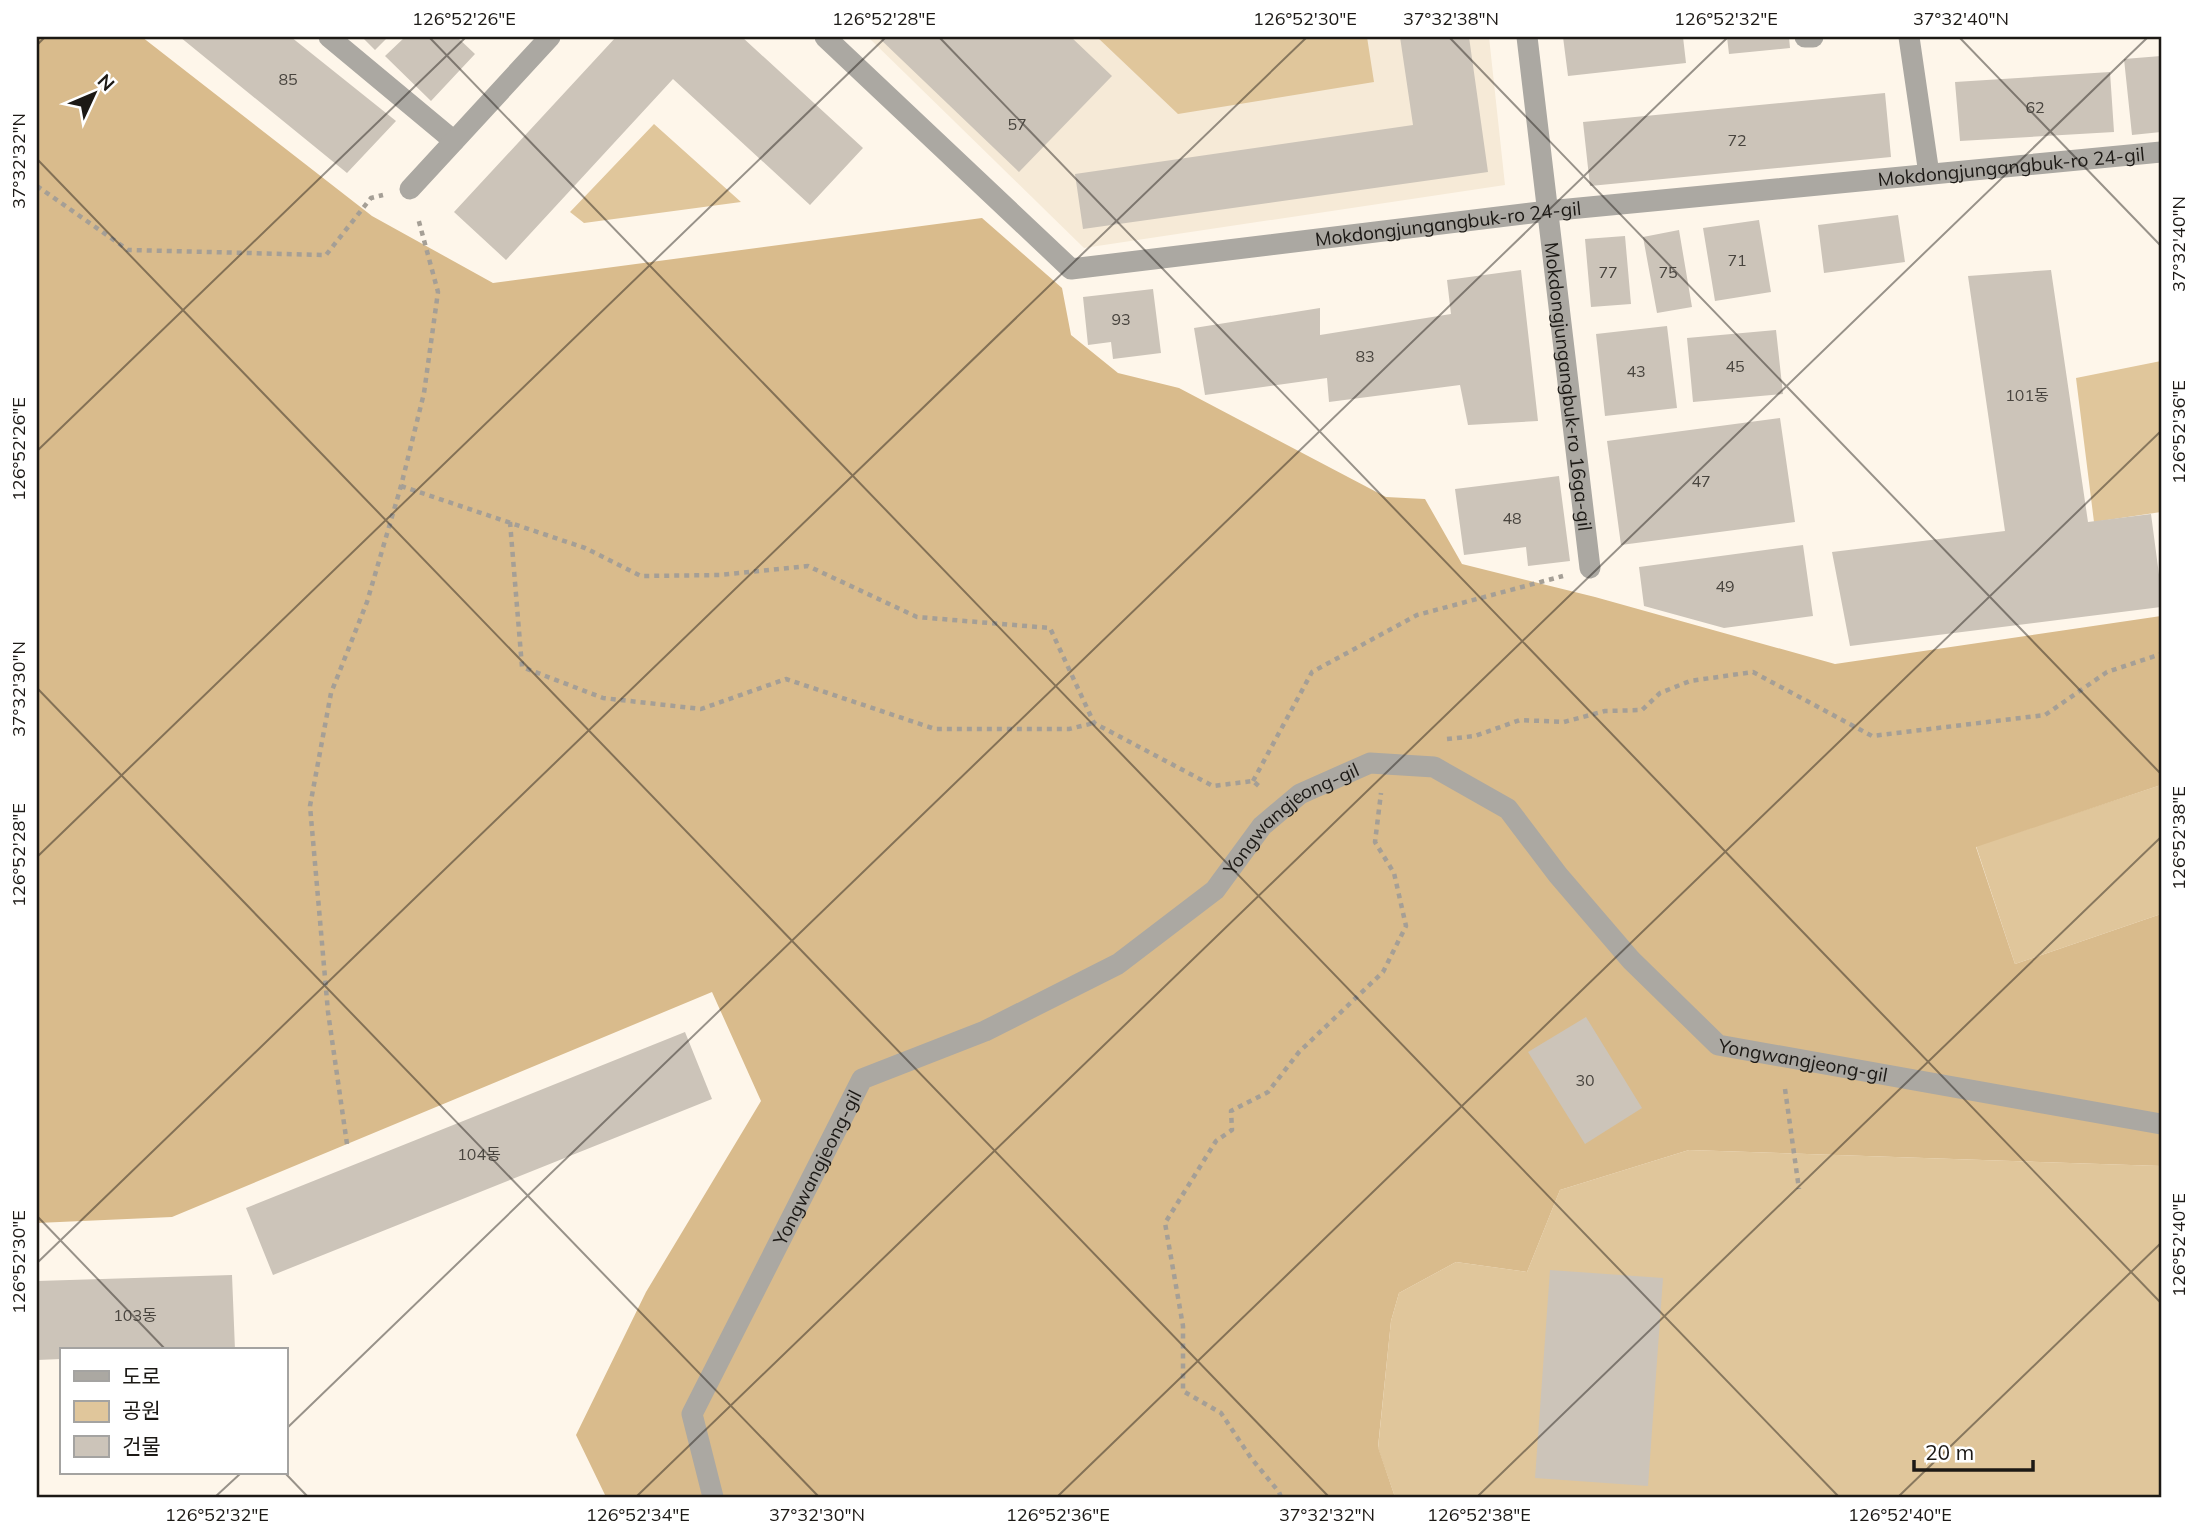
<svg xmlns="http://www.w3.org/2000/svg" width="2198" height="1534" font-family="Mulish,'Noto Sans KR',sans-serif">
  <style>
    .built { fill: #f6ead7 }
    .green { fill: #e0c69b }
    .forest { fill: #d9bb8c }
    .building { fill: #ccc4b9 }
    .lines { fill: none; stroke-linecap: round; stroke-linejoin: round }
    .path { stroke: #a59f96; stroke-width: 4.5; stroke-dasharray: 5 5; stroke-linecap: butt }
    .minor { stroke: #aba8a2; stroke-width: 21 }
    .ticks { fill: none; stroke: #1c1915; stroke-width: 2; stroke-opacity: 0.45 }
    .labels { text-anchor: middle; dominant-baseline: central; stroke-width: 7; stroke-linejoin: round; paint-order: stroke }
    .number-label { font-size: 16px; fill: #48443e }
    .street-label { font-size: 19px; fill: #1c1915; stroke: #fff }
    .neatline { fill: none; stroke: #1c1915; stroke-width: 2.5 }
    .ticks-label { font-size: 18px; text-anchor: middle; fill: #1c1915 }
  </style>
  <rect width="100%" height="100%" fill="#fef6ea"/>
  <path class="built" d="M868,37h621l16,148 -421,63z"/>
  <path class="green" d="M1097,37h270l7,45 -196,32z
    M654,124l87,78 -157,21 -14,-11z
    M2161,361v151l-67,10 -18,-144z
    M2161,785v129l-146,50 -39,-118z
    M1689,1150l472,16v331h-766l-17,-49 13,-127 8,-28 57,-31 71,10 33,-82z"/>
  <path class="forest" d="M37,37h105l230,179 121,67 489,-65 80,70 9,47 47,38 61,15 207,109 39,2 37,65 133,33 240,67 326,-48v169l-185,62 39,117 146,-50v252l-472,-16 -129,40 -33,82 -71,-10 -57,31 -8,28 -13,126 17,50h-789l-30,-62 70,-143 115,-191 -49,-109 -540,225 -135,6z"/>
  <path class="building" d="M180,37h111l105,84 -49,52z
    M362,37h26l-13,13z
    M405,37h52l18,17 -44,47 -46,-45z
    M616,37h126l121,111 -53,57 -137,-126 -167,181 -52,-48z
    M878,37h193l41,39 -93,96z
    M1400,37h69l19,135 -405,57 -8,-55 338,-49z
    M1563,37h120l3,26 -118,13z
    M1727,37h62l1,11 -61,6z
    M2161,56v76l-29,3 -8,-76z
    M2110,72l4,60 -154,9 -5,-59z
    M1885,93l6,64 -301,29 -7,-64z
    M1898,215l7,47 -81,11 -6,-48z
    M1759,220l12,72 -56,9 -12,-73z
    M1679,230l13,77 -35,6 -14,-76z
    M1625,236l6,68 -40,3 -6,-68z
    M1521,270l17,151 -70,4 -8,-40 -131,17 -2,-24 -122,17 -11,-67 126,-20v27l131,-21 -4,-34z
    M2051,270l37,252 63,-8 10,76v17l-311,39 -18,-94 173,-21 -37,-255z
    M1153,289l8,64 -48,6 -2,-17 -23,3 -5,-48z
    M1667,326l10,82 -72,8 -9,-82z
    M1776,330l7,64 -90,8 -6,-64z
    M1780,418l15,104 -174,23 -14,-104z
    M1559,476l11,85 -42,5 -2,-19 -62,8 -9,-66z
    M1803,545l10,71 -89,12 -80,-22 -5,-39z
    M1586,1017l56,91 -57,36 -57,-92z
    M685,1032l27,67 -439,176 -27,-67z
    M1550,1270l113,8 -15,208 -113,-8z
    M232,1275l3,75h-174v9l-24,1v-79z"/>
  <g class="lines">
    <path class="path" d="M37,186l91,64 198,5 45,-57 12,-3
      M401,486l184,62 56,28 79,-1 88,-9 109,51 133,11 44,95 119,63 40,-5 8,7
      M510,522l12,145 81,31 98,11 85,-30 149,50h134l25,-6
      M1447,739l28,-3 45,-16 44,2 41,-11 37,-1 18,-17 30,-12 63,-9 119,64 173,-21 62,-43 54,-18
      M1253,781l59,-109 105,-57 146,-39
      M1785,1089l14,100
      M347,1144l-19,-132 -18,-206 21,-113 36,-91 34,-116 23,-93 14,-101 -20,-74
      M1281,1497l-2,-5 -28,-34 -30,-45 -38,-22v-65l-18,-103 51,-82 16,-11 -1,-19 37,-19 31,-40 84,-80 23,-46 -12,-53 -19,-31 6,-49"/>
    <g class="minor">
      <path d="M329,37l125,104"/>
      <path id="s1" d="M825,37l246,232 477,-58 613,-59"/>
      <path id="s2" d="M1527,37l63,531"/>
      <path d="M1805,37h8"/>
      <path d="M1909,37l20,137"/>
      <path d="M410,189l140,-152"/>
      <path id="s3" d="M713,1497l-21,-83 170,-335 123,-48 133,-67 97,-74 47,-64 38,-32 70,-31 64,4 74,42 50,66 73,85 87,85 443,79"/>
    </g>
  </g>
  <path class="ticks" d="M429,37l1410,1460M939,37l1222,1266M1449,37l712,737M1959,37l202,209M37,45l8,-8M37,159l1292,1338M37,451l429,-414M37,688l782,809M37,857l849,-820M37,1216l129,134M37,1263l1270,-1226M285,1430l1443,-1393M285,1473l23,24M215,1497l26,-24M636,1497l1512,-1460M1057,1497l1104,-1066M1477,1497l684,-660M1898,1497l263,-254"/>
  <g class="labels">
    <g class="number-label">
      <text x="288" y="79">85</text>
      <text x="2035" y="107">62</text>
      <text x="1017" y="124">57</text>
      <text x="1737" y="140">72</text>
      <text x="1737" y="260">71</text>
      <text x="1608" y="272">77</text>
      <text x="1668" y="272">75</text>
      <text x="1121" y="319">93</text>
      <text x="1365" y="356">83</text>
      <text x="1735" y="366">45</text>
      <text x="1636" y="371">43</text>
      <text x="2027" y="395">101동</text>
      <text x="1701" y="481">47</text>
      <text x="1512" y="518">48</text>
      <text x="1725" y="586">49</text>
      <text x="1585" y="1080">30</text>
      <text x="479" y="1154">104동</text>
      <text x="135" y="1315">103동</text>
    </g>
    <g class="street-label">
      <text stroke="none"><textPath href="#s1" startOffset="1284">Mokdongjungangbuk-ro 24-gil</textPath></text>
      <text stroke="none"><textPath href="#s1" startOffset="718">Mokdongjungangbuk-ro 24-gil</textPath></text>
      <text stroke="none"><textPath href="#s2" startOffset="352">Mokdongjungangbuk-ro 16ga-gil</textPath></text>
      <text stroke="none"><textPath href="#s3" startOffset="971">Yongwangjeong-gil</textPath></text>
      <text stroke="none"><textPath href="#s3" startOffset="1622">Yongwangjeong-gil</textPath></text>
      <text stroke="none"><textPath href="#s3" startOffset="362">Yongwangjeong-gil</textPath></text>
    </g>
  </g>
  <rect width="2198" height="1534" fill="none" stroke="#ffffff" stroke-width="77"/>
  <rect x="60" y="1348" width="228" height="126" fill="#ffffff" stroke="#a4a3a1" stroke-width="2"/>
  <rect x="74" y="1371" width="35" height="10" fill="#aba8a2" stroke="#a4a3a1" stroke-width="2"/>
  <text x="122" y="1384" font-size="21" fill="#1c1915">도로</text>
  <rect x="74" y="1401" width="35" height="21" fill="#e0c69b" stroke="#a4a3a1" stroke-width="2"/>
  <text x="122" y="1418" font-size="21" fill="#1c1915">공원</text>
  <rect x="74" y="1436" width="35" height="21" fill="#ccc4b9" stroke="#a4a3a1" stroke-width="2"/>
  <text x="122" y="1454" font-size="21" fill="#1c1915">건물</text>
  <g transform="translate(94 94) rotate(46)" stroke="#ffffff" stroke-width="5" paint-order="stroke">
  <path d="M0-5L12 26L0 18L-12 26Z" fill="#1c1915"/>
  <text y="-10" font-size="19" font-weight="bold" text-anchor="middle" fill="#1c1915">N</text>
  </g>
  <path d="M1914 1460v10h119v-10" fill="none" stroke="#1c1915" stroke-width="3.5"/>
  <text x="1925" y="1460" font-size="21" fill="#1c1915" stroke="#ffffff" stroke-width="5" paint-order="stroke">20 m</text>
  <rect x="38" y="38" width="2122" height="1458" class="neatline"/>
  <g class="ticks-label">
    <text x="464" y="25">126°52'26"E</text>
    <text x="884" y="25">126°52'28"E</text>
    <text x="1305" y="25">126°52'30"E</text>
    <text x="1451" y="25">37°32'38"N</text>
    <text x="1726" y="25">126°52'32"E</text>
    <text x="1961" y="25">37°32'40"N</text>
    <text transform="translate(19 161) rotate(-90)" y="6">37°32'32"N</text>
    <text transform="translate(2179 244) rotate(-90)" y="6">37°32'40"N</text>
    <text transform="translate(2179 432) rotate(-90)" y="6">126°52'36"E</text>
    <text transform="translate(19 449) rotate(-90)" y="6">126°52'26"E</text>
    <text transform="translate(19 689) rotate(-90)" y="6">37°32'30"N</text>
    <text transform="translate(2179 838) rotate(-90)" y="6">126°52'38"E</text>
    <text transform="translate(19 855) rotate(-90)" y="6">126°52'28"E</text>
    <text transform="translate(2179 1245) rotate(-90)" y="6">126°52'40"E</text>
    <text transform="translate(19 1262) rotate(-90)" y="6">126°52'30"E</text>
    <text x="217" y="1521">126°52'32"E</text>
    <text x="638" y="1521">126°52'34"E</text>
    <text x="817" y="1521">37°32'30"N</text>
    <text x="1058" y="1521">126°52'36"E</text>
    <text x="1327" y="1521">37°32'32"N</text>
    <text x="1479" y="1521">126°52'38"E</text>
    <text x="1900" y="1521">126°52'40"E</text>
  </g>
</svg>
